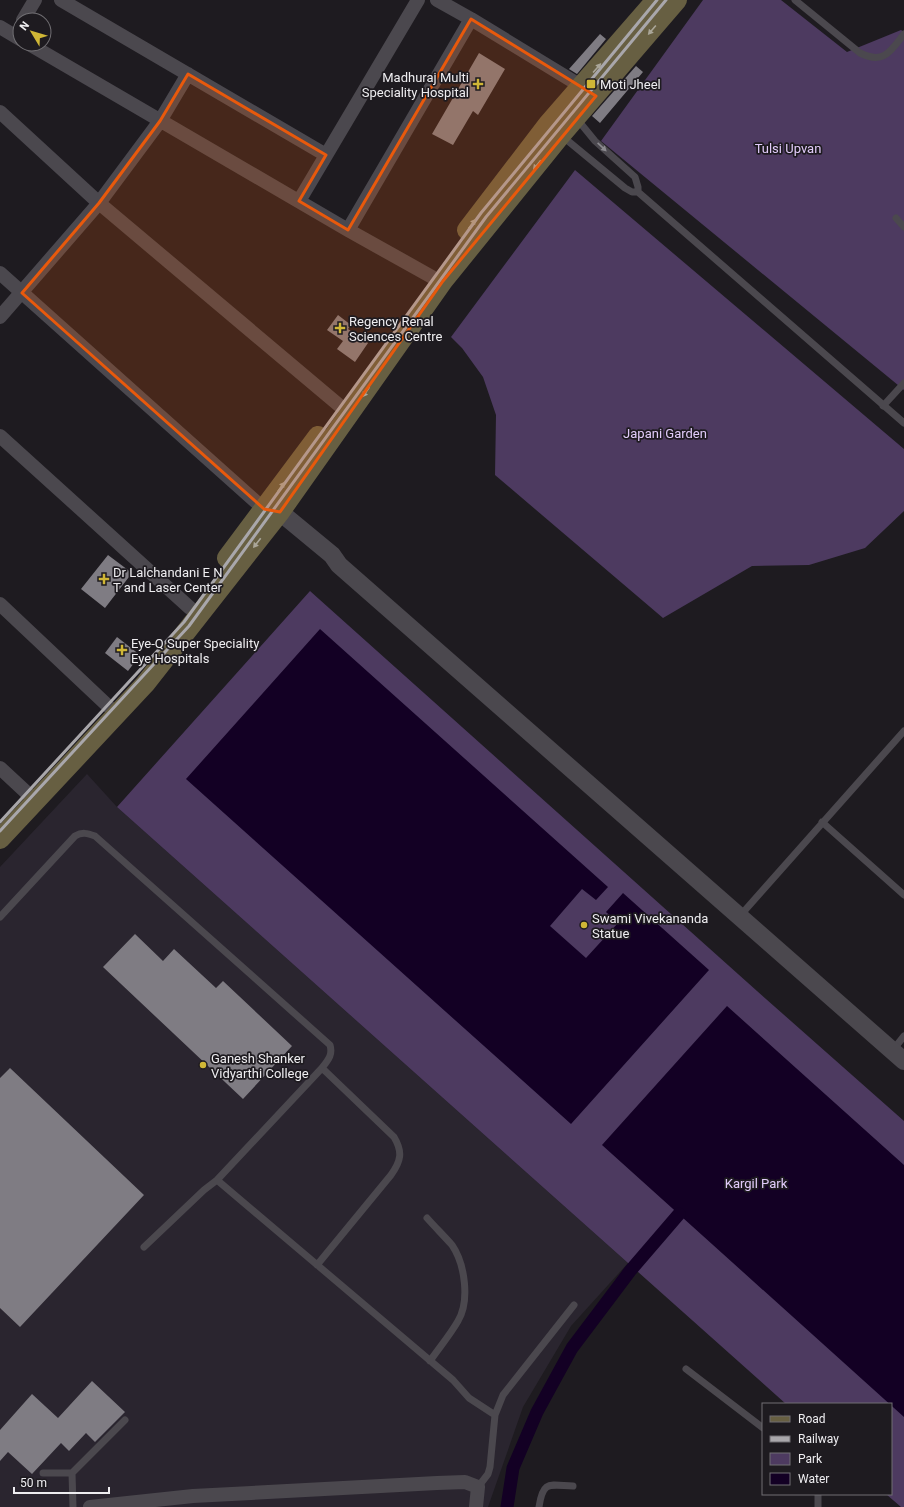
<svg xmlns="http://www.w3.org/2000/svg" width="904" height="1507" font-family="Roboto,sans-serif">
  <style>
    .built { fill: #2a252f }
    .green { fill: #4d3a60 }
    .water { fill: #130024 }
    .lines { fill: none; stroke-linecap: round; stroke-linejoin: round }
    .canal { stroke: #130024; stroke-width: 13 }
    .building { fill: #7f7c83 }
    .service { stroke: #4b484e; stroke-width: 7 }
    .minor { stroke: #4b484e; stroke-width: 14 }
    .tertiary { stroke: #4b484e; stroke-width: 18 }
    .secondary { stroke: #675f42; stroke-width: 20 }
    .rail { stroke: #a9a7ab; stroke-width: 3 }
    .oneway { fill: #aaa699 }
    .oneway2 { fill: #8c8a8f }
    .marked { fill: #e8590c; fill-opacity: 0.2; stroke: #e8590c; stroke-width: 3; stroke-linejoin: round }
    .poi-dot { fill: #d0b736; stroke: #1e1b20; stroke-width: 1.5 }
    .labels { text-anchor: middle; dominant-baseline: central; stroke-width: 3.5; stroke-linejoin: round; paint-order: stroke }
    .poi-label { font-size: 13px; fill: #eeedf0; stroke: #1e1b20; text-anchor: start }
    .park-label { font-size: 13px; fill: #e1cbf9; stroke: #1e1b20 }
  </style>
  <rect width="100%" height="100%" fill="#1e1b20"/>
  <path class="built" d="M87,774l30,33 511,456 -57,63 -48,81 -35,100h-488v-640z"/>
  <path class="green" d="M703,0h78l66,52 54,-22 3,2v358l-303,-249z
    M575,170l329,279v62l-39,37 -56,17 -57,1 -89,52 -168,-143 1,-60 -13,-38 -21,-29 -11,-11z
    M310,591l447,400 147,130v386h-3l-15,-13h5v-90h-105l-669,-597z"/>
  <path class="water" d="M320,629l288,258 -12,13 -14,-11 -32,37 36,32 32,-35 -12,-11 17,-19 86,77 -138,154 -385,-345z
    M727,1006l177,159v252l-302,-272z"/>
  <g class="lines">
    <path class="canal" d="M507,1507l6,-39 24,-56 35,-64 58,-77 49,-57"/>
  </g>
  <path class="building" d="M600,34l6,5 -29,35 -8,-5z
    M479,53l26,16 -27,46 -5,-4 -20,34 -21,-11z
    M636,66l7,6 -43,51 -8,-7z
    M338,315l13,10 -3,4 20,14 -13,19 -18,-13 6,-8 -16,-11z
    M108,555l24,18 -27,35 -24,-19z
    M117,637l23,18 -12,16 -23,-18z
    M135,934l28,27 11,-12 42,39 7,-7 69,65 -49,53 -140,-132z
    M10,1068l134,127 -124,132 -20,-19v-230z
    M92,1381l33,31 -30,30 -9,-9 -17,18 -8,-8 -29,31 -24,-22 -8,9v-31l32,-36 26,24z"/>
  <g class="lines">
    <path class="service" d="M795,0l65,53c24,12 31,-2 44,-19
      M577,119l18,22 40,36 3,10v5
      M562,136l63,52 7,4h6l266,231
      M896,218l8,9
      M883,406l21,-23
      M822,822l82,73
      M0,917l75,-81c7,-4 12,-3 20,0l235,209c3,10 -2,15 -8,23l-105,112 -13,10 -60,57
      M739,917l165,-186
      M893,1050l11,-14
      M217,1180l236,200 16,18 26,17
      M427,1218c8,9 17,18 25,27 13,19 18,56 6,76 -8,14 -19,27 -28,40
      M317,1265l74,-90c10,-14 12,-23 3,-38l-72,-69
      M686,1369l77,59
      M43,1473h29l53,-53
      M72,1473l1,34
      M478,1487l10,-13 2,-7 5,-52 8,-20 71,-90
      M818,1494v13
      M539,1507c4,-27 10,-22 34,-21"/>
    <path class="minor" d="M61,0l265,155
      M437,0l34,19 118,72
      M23,20l12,-20
      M0,27l20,12
      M29,44l319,186 84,47
      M0,112l99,91 241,203
      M299,201l119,-201
      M348,230l123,-211
      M0,273l264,236
      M0,317l99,-114 61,-82 28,-47
      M0,436l190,172
      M0,604l108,102
      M0,768l27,25
      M90,1507l103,-11 244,-13 28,-1 13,5 -2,20"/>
    <path class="tertiary" d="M266,510l14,2 52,43 7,10 565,496"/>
    <path class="secondary" d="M467,230l81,-106 108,-124
      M227,558l91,-122
      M0,839l145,-155 135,-172 163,-231 118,-146 116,-135"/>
    <path class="rail" d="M0,822l184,-200 297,-409 176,-213
      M0,831l189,-205 297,-409 180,-217"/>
  </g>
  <defs><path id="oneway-solid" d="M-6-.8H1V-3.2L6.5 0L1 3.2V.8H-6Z"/></defs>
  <g class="oneway">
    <use href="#oneway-solid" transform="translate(652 30) rotate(130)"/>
    <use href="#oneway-solid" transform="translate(597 68) rotate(-49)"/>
    <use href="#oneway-solid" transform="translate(537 165) rotate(129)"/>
    <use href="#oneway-solid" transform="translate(472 224) rotate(-53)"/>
    <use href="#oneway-solid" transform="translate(366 392) rotate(125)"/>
    <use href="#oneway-solid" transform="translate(281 487) rotate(-54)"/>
    <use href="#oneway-solid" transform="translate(257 543) rotate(128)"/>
  </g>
  <use class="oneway2" href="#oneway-solid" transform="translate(602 147) rotate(43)"/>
  <path class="marked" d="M471,19l125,77 -153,185 -163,231 -16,-3 -242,-216 77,-90 61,-82 28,-47 138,81 -27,46 49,29z"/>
  <g class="poi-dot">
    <path d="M476 78h4v4h4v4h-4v4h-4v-4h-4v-4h4z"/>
    <rect x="586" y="79" width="10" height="10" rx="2"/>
    <path d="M338 322h4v4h4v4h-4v4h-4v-4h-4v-4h4z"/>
    <path d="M102 573h4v4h4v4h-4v4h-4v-4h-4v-4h4z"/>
    <path d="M120 644h4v4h4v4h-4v4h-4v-4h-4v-4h4z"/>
    <circle cx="584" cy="925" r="4"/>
    <circle cx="203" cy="1065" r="4"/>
  </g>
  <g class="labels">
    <g class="poi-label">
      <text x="469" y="77" text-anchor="end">Madhuraj Multi<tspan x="469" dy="15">Speciality Hospital</tspan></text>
      <text x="600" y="84">Moti Jheel</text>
      <text x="349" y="321">Regency Renal<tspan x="349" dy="15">Sciences Centre</tspan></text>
      <text x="113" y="572">Dr Lalchandani E N<tspan x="113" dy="15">T and Laser Center</tspan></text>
      <text x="131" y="643">Eye-Q Super Speciality<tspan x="131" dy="15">Eye Hospitals</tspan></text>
      <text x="592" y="918">Swami Vivekananda<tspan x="592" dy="15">Statue</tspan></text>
      <text x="211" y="1058">Ganesh Shanker<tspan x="211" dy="15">Vidyarthi College</tspan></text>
    </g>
    <g class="park-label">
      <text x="788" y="148">Tulsi Upvan</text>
      <text x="665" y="433">Japani Garden</text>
      <text x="756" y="1183">Kargil Park</text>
    </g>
  </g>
  <rect x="762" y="1403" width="130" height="92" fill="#1e1b20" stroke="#716f73"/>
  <rect x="770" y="1416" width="20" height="6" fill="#675f42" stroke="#716f73"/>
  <text x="798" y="1423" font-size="12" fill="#eeedf0">Road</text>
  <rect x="770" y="1436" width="20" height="6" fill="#a9a7ab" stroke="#716f73"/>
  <text x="798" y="1443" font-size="12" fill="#eeedf0">Railway</text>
  <rect x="770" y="1453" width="20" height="12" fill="#4d3a60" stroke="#716f73"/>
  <text x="798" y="1463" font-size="12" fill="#eeedf0">Park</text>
  <rect x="770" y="1473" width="20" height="12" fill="#130024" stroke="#716f73"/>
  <text x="798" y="1483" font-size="12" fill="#eeedf0">Water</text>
  <g transform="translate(32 32) rotate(308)"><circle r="19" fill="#1e1b20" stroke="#716f73"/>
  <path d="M0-3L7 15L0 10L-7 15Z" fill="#d0b736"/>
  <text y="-6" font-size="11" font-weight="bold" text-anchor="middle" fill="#eeedf0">N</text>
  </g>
  <path d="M14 1487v6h95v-6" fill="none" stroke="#eeedf0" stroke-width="2"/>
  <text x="20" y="1487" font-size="12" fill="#eeedf0" stroke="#1e1b20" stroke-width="3" paint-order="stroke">50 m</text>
</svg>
